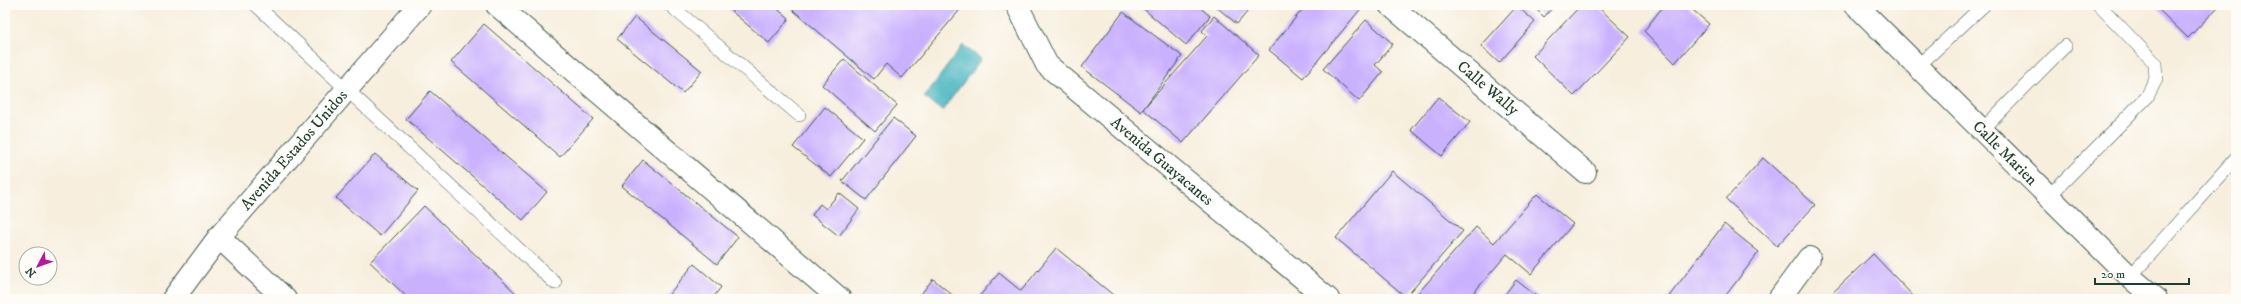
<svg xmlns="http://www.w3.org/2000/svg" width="2241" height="304" font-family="'IM FELL DW Pica',serif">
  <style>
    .water { fill: #45b4c0; stroke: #32787a }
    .building { fill: #cab1fe }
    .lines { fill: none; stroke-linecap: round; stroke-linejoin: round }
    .service-casing { stroke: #3f584d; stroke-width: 14 }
    .minor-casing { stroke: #3f584d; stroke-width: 24 }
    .tertiary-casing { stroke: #3f584d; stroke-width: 24 }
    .service { stroke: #fff; stroke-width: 13 }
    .minor { stroke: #fff; stroke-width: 22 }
    .tertiary { stroke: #fff; stroke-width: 22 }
    .labels { text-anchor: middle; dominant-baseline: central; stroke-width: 4; stroke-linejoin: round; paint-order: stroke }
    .street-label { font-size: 16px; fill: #1f3d34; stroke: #fdfcf7 }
  </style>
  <rect width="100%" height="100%" fill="#fdfcf7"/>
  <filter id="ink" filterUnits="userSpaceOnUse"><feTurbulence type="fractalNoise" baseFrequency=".025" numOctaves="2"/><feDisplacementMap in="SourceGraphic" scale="8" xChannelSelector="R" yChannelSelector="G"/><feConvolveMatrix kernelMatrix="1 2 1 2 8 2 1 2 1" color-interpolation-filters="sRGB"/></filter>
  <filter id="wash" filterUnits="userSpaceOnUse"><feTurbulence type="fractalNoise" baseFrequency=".012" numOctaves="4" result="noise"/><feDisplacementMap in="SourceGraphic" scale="16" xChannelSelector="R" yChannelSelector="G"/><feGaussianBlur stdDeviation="0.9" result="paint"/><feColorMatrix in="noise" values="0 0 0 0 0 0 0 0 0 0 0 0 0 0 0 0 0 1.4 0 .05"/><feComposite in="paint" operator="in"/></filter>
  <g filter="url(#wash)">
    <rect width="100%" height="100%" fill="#f7eedd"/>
    <path class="water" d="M963,45l18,14 -39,52 -18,-14z"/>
    <g id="blocks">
      <path class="building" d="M724,5h49l16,14 -20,24z
        M787,5h177l-62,73 -16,-14 -12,15z
        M1139,5h58l13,11 -24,29z
        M1214,5h39l-16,19z
        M1306,5h58l-61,73 -34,-28z
        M1532,5h23l-11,12z
        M1581,5h15l34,32 -56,59 -41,-40z
        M1664,5h23l22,19 -34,39 -31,-32z
        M2154,5h66l-32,33z
        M1517,6l18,16 -36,41 -18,-17z
        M1123,12l59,44 -41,56 -59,-45z
        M1214,16l45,39 -76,88 -40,-34 64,-73 -5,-5z
        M635,17l67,54 -19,22 -66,-54z
        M1366,20l27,24 -18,21 8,7 -24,29 -36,-32z
        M484,24l109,95 -33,38 -109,-95z
        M844,59l53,46 -22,26 -53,-46z
        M430,91l117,101 -24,28 -117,-101z
        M1438,97l32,25 -28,34 -31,-26z
        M825,107l38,31 -32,39 -38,-30z
        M893,118l23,18 -50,64 -24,-19z
        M375,154l43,37 -38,45 -44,-38z
        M1763,158l52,47 -38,41 -51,-47z
        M643,160l95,77 -21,27 -95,-78z
        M1392,171l71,60 -57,66 -70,-59z
        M839,193l20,16 -20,27 -27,-21 8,-11 6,5z
        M1537,194l36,30 -42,50 -24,-20 -39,45h-55l63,-72 18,16z
        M424,206l98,93h-113l-39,-37z
        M1724,224l35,28 -36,47h-56z
        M1056,248l62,51h-141l22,-26 22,18z
        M1873,254l43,45h-90z
        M694,264l27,23 -9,12h-47z
        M933,279l24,20h-40z
        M1516,280l24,19h-39z
        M256,294l5,5h-11z"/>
    </g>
  </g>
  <g filter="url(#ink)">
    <use href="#blocks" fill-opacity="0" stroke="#3f584d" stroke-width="1"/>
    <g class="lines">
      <g class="service-casing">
        <path id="service" d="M256,5l299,278
          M670,5l129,110
          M1918,66l66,-61
          M1982,130l83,-84
          M2049,196l98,-99 9,-18 -1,-16 -56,-58
          M2130,277l106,-119"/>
      </g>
      <g class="minor-casing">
        <path id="minor" d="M497,5l343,294
          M1017,5l30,60 281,234
          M1390,5l195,167
          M1856,5l274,272 26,22
          M219,237l66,62
          M1779,299l30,-41"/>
      </g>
      <g class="tertiary-casing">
        <path id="tertiary" d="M173,299l46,-62 201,-232"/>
      </g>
      <use href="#service" class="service"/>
      <use href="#minor" class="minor"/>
      <use href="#tertiary" class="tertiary"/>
    </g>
  </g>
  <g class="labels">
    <g class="street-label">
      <text transform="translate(1488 88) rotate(40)">Calle Wally</text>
      <text transform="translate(294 150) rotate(-49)">Avenida Estados Unidos</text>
      <text transform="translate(2005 153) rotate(45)">Calle Marien</text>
      <text transform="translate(1162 161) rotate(40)">Avenida Guayacanes</text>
    </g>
  </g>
  <rect width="2241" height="304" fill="none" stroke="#fdfcf7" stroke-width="20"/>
  <g transform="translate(38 266) rotate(229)"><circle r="19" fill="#fdfcf7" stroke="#a4b0a9"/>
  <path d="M0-3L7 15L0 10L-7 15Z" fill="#b5179e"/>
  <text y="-6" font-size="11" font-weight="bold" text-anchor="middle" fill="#1f3d34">N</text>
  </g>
  <path d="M2095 278v6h94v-6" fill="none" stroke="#1f3d34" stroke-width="2"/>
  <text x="2101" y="278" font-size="12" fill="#1f3d34" stroke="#fdfcf7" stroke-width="3" paint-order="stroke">20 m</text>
</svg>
